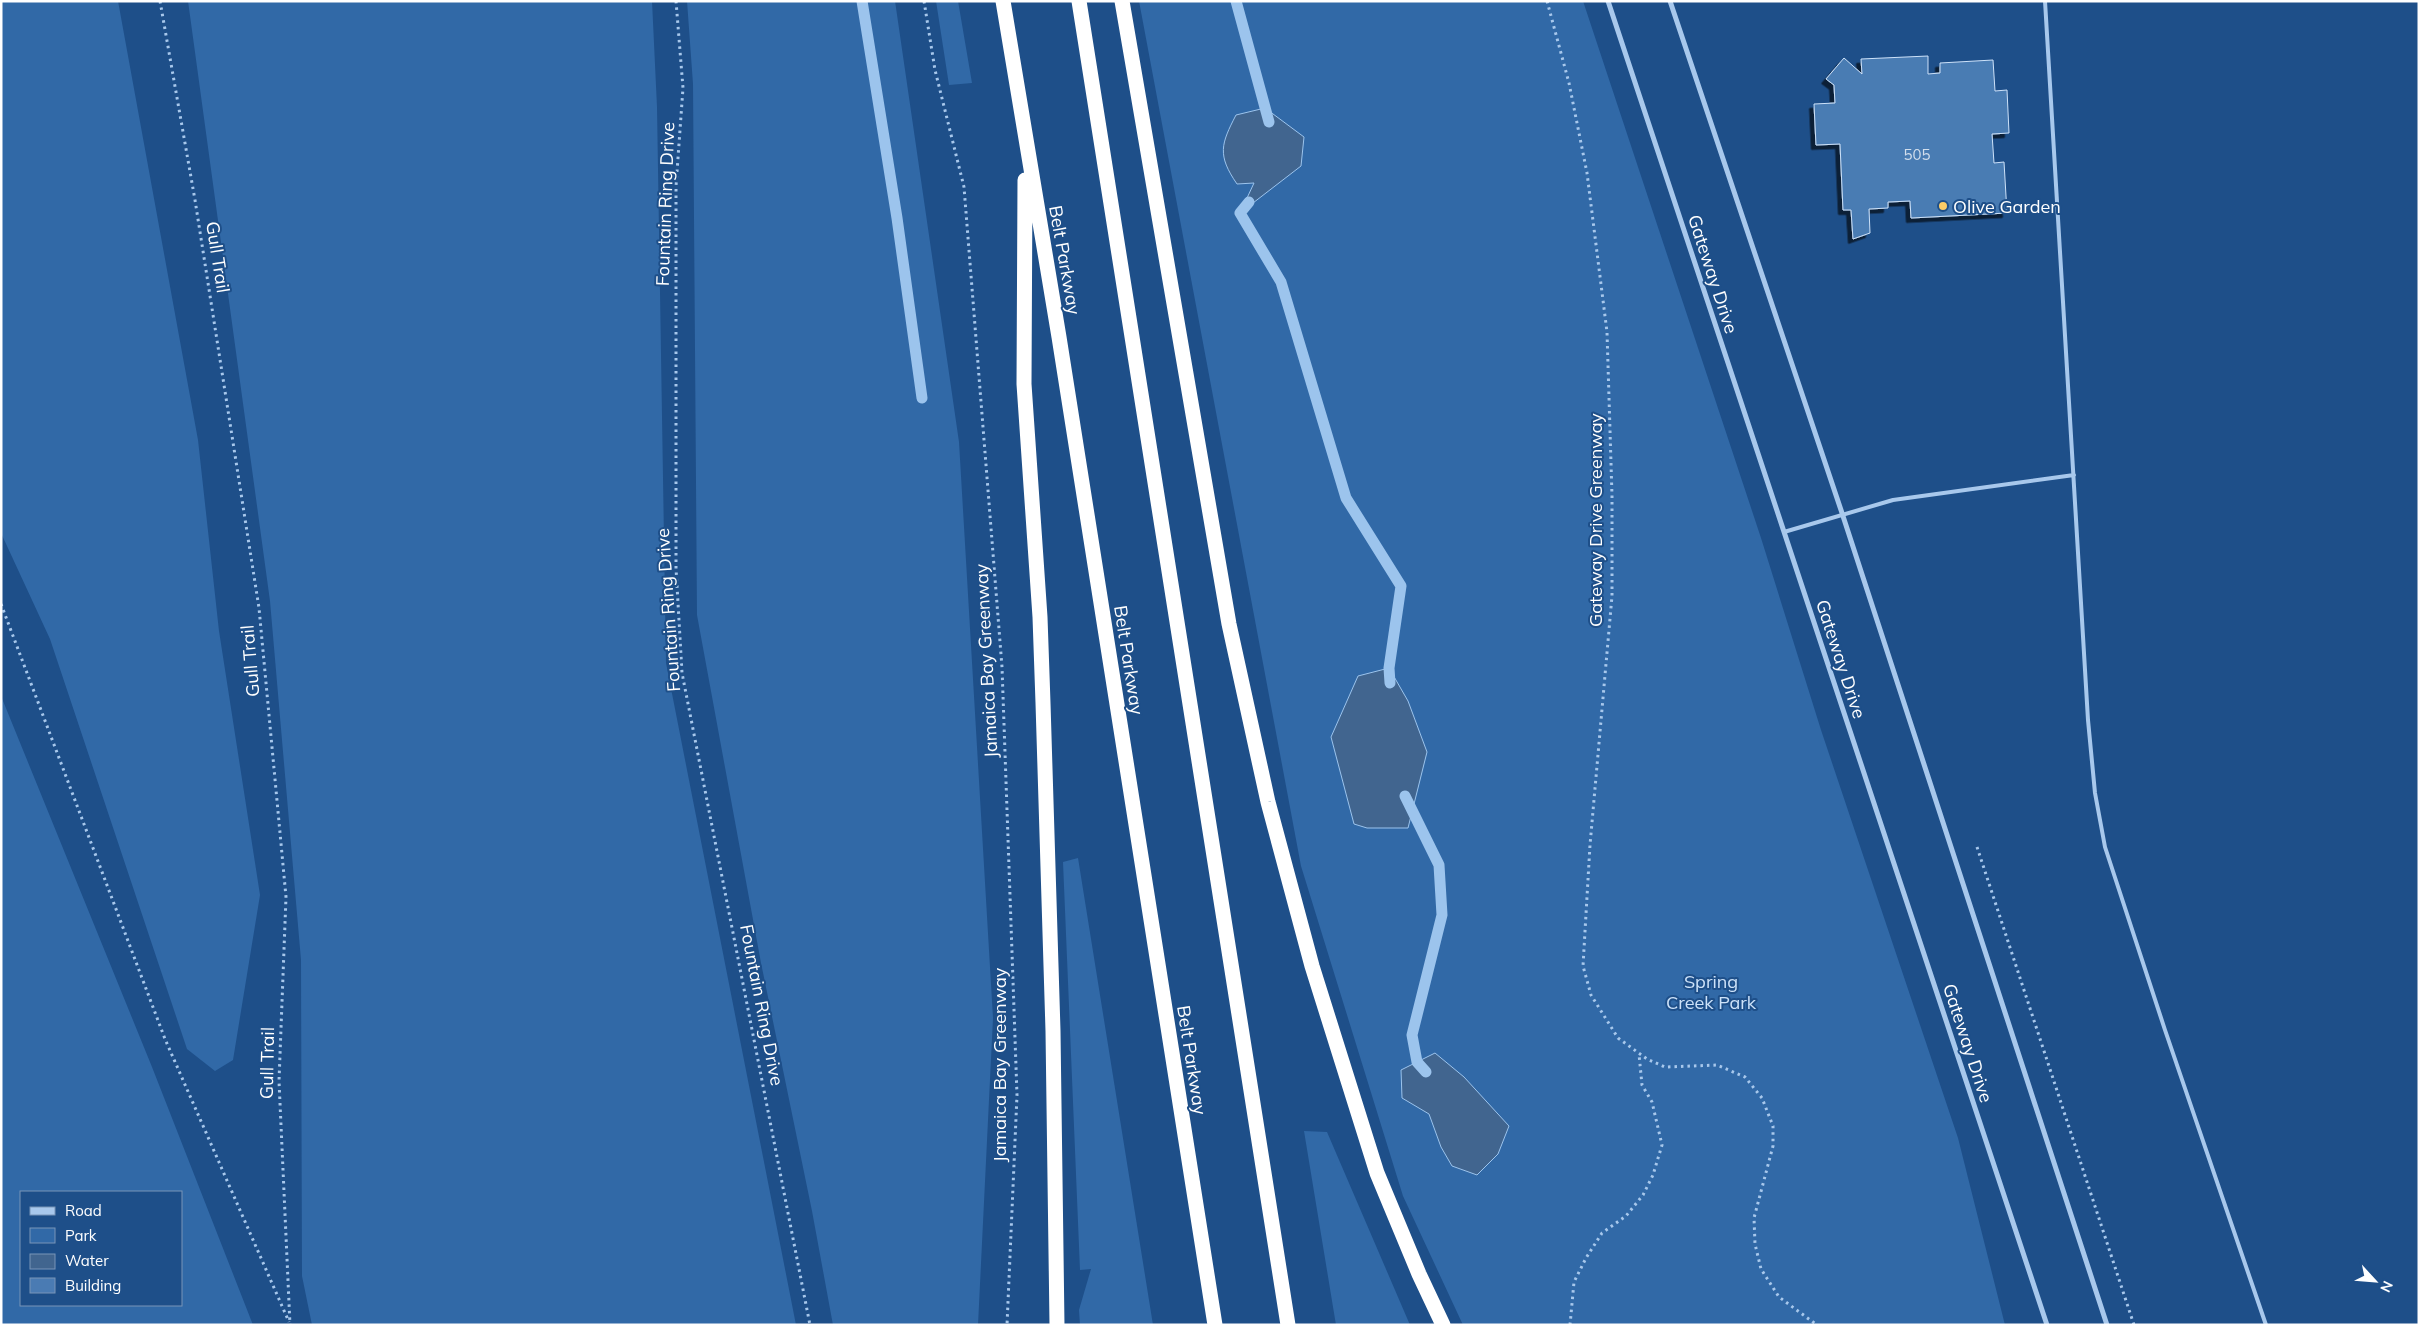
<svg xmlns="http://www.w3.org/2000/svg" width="2420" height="1326" font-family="Mulish,sans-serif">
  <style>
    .green { fill: #3169a7; fill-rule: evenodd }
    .water { fill: #41658f; stroke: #9cc4ed }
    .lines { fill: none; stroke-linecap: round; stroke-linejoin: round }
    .stream { stroke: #9cc4ed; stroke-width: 11 }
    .building { fill: #4a7bb3; stroke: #cde2f9; filter: url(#shadow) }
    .path { stroke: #a8c8ec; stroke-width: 3; stroke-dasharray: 2.5 4; stroke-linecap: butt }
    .lane { stroke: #a8c8ec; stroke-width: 4 }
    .street { stroke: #a8c8ec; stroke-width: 5 }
    .highway { stroke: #fff; stroke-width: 15 }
    .poi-dot { fill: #fbcc67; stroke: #1e4f89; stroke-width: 2 }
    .labels { text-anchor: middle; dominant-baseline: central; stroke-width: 4; stroke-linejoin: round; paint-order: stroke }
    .number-label { font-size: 15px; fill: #d2deec }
    .street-label { font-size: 18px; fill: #fff; stroke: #1e4f89 }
    .poi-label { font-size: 18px; fill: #fff; stroke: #1e4f89; text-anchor: start }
    .park-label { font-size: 18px; fill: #cde2f9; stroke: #1e4f89 }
  </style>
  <defs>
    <filter id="shadow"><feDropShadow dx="-4.5" dy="4.5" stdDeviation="0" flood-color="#0009"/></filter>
  </defs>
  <rect width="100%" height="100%" fill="#1e4f89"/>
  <path class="green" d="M1,1h117l80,439 21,191 41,264 -27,165 -18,11 -28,-22 -137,-410 -49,-106z
    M188,1h464l5,106 9,556 130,662h-484l-10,-49 -1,-316 -31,-359z
    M687,1h208l64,441 34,576 -15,307h-145l-21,-114 -51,-248 -64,-348 -4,-531z
    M936,1h22l14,82 -23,2z
    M1139,1h444l178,537 60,192 137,408 47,187h-542l-60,-129 -102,-330z
    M1,696l151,371 101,258h-252zM21,1192h160v113h-160z
    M1078,858l75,467h-73l-1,-15 12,-41 -11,1 -17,-408z
    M1304,1131l23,1 83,193h-74z"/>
  <path class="water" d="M1265,108l39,29 -3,29 -61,47 14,-30 -17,1c-20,-29 -16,-40 -1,-69z
    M1389,668l19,33 19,51 -19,76h-41l-13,-4 -23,-87 27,-61z
    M1435,1053l29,24 45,49 -11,28 -21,21 -25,-9 -11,-19 -12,-33 -27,-16 -1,-28z"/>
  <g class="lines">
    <path class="stream" d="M862,1l35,217 25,180
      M1236,1l33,121
      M1249,202l-9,11 41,69 65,216 55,88 -12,82 1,15
      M1405,796l34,69 3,50 -30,120 5,27 9,10"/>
  </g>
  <path class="building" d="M1928,56v18l12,-1v-10l53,-3 2,31 12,-1 2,43 -17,1 2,29 10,-1 3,51 -96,5 -1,-17 -22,1v6l-19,1 1,24 -17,6 -2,-29h-8l-3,-66 -24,1 -2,-41 21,-1 -1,-18 -8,-6 18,-21 18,16 -1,-15z"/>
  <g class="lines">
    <path class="path" d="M160,1l35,199 64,408 27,289 -7,184 11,244
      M676,1l7,87 -7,98v382l6,105 128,652
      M924,1l11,69 29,117 38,480 15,428 -10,230
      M1547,1l22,82 18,90 20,159 5,164v100l-22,249 -7,121 8,29 27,43 29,21 18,8 52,-2 28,12 17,21 11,28v20l-19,72 1,26 6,25 18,28 38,28
      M1,604l164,435 124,283
      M1977,847l157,478
      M1570,1325l4,-43 12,-24 16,-25 24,-17 17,-21 10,-20 9,-30 -10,-43 -10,-17 -3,-31"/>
    <path class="lane" d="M2045,1l43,719 7,73 10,54 60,183 101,295
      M1784,532l109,-32 181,-25"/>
    <path class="street" d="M1608,1l439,1324
      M1670,1l172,512 265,812"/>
    <path class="highway" d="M1003,1l56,336 156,988
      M1079,1l209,1324
      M1122,1l107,623 39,178 44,164 65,207 42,101 24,51
      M1025,180l-1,204 16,233 3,86 10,328 4,294"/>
  </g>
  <circle class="poi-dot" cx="1943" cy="206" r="5"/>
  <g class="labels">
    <g class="number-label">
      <text x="1917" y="154">505</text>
    </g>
    <g class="street-label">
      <text transform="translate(665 204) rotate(-88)">Fountain Ring Drive</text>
      <text transform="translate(218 257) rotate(81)">Gull Trail</text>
      <text transform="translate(1065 260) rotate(80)">Belt Parkway</text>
      <text transform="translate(1713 274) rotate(72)">Gateway Drive</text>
      <text transform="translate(1595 520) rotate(-90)">Gateway Drive Greenway</text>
      <text transform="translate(668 610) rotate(-94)">Fountain Ring Drive</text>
      <text transform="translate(1841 659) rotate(72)">Gateway Drive</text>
      <text transform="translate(1129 660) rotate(81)">Belt Parkway</text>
      <text transform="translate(250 661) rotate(-95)">Gull Trail</text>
      <text transform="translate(986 661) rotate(-93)">Jamaica Bay Greenway</text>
      <text transform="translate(762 1005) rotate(79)">Fountain Ring Drive</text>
      <text transform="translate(1968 1043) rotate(72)">Gateway Drive</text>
      <text transform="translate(1192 1060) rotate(81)">Belt Parkway</text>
      <text transform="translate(267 1063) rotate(-89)">Gull Trail</text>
      <text transform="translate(999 1065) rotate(-90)">Jamaica Bay Greenway</text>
    </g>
    <g class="poi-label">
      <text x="1953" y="206">Olive Garden</text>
    </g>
    <g class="park-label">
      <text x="1711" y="981">Spring<tspan x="1711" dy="21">Creek Park</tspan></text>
    </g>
  </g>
  <rect width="2420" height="1326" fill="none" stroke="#ffffff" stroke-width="5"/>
  <rect x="20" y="1191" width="162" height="115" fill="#1e4f89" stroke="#7895b8"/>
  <rect x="30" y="1207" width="25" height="8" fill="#a8c8ec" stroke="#7895b8"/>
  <text x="65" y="1216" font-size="15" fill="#ffffff">Road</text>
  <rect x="30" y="1228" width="25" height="15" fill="#3169a7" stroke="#7895b8"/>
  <text x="65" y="1241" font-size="15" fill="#ffffff">Park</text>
  <rect x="30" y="1254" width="25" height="15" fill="#41658f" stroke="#7895b8"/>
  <text x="65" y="1266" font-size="15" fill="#ffffff">Water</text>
  <rect x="30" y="1278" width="25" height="15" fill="#4a7bb3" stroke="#7895b8"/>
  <text x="65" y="1291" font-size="15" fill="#ffffff">Building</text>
  <g transform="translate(2375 1281) rotate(116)" stroke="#1e4f89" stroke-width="4" paint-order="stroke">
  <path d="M0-4L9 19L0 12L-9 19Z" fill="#ffffff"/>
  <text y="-8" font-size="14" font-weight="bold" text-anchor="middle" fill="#ffffff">N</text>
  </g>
</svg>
